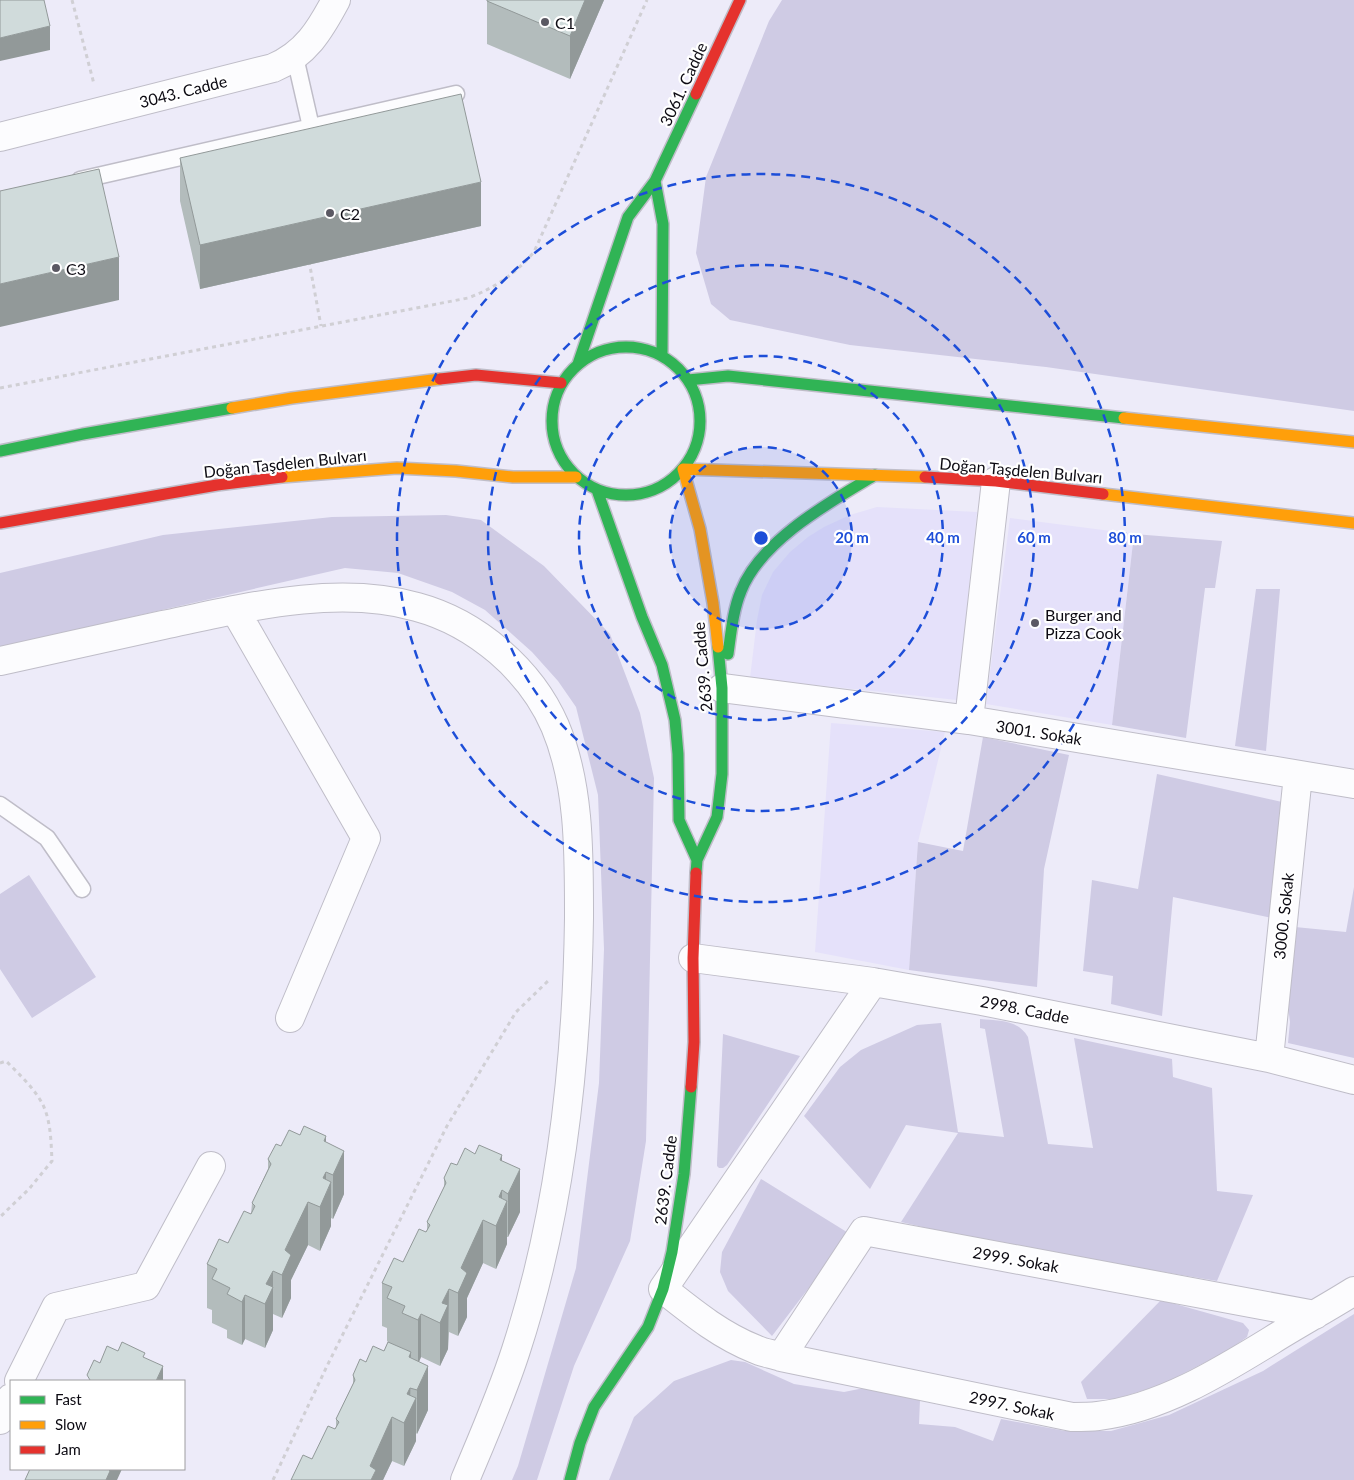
<svg xmlns="http://www.w3.org/2000/svg" width="1354" height="1480" font-family="Lato,sans-serif">
  <style>
    .built { fill: #e5e1fa }
    .green { fill: #cfcbe4 }
    .lines { fill: none; stroke-linecap: round; stroke-linejoin: round }
    .lane-casing { stroke: #bfbdc8; stroke-width: 19 }
    .street-casing { stroke: #bfbdc8; stroke-width: 30 }
    .fast-casing { stroke: #bfbdc8; stroke-width: 14 }
    .slow-casing { stroke: #bfbdc8; stroke-width: 14 }
    .jam-casing { stroke: #bfbdc8; stroke-width: 14 }
    .path { stroke: #d0cfd4; stroke-width: 3; stroke-dasharray: 4 4; stroke-linecap: butt }
    .lane { stroke: #fcfcfe; stroke-width: 16 }
    .street { stroke: #fcfcfe; stroke-width: 28 }
    .fast { stroke: #30b455; stroke-width: 11 }
    .slow { stroke: #ff9f0a; stroke-width: 11 }
    .jam { stroke: #e5322d; stroke-width: 11 }
    .wall { fill: #b3bcbc }
    .shaded-wall { fill: #929999 }
    .building { fill: #d0dbdb; stroke: #929999 }
    .ring { fill: none; stroke: #1d4ed8; stroke-width: 2.5; stroke-dasharray: 9 6 }
    .poi-dot { fill: #5b5963; stroke: #fff; stroke-width: 2 }
    .labels { text-anchor: middle; dominant-baseline: central; stroke-width: 4.5; stroke-linejoin: round; paint-order: stroke }
    .poi-label { font-size: 16px; fill: #0c0a12; stroke: #fff; text-anchor: start }
    .street-label { font-size: 16px; fill: #0c0a12; stroke: #fff }
    .centre { fill: #1d4ed8; stroke: #fff; stroke-width: 2.5 }
    .ring-label { font-size: 15px; text-anchor: middle; font-weight: bold; fill: #1d4ed8; stroke: #fff; stroke-width: 4.5; stroke-linejoin: round; paint-order: stroke }
  </style>
  <rect width="100%" height="100%" fill="#edebf9"/>
  <path class="built" d="M877,507l100,5 -20,188 -207,-22 7,-58 5,-25 11,-23 17,-20 18,-15 16,-10 26,-12z
    M1010,518l124,16 -22,191 -126,-21z
    M831,723l114,9 -27,110 -9,128 -94,-18z"/>
  <path class="green" d="M782,0h572v411l-308,-44 -196,-22 -120,-25 -19,-16 -15,-51 10,-76 63,-156z
    M446,515l35,5 63,46 66,68 30,79 14,65 -8,363 -16,100 -56,125 -37,114h-25l6,-14 58,-198 23,-185 5,-134 -6,-154 -22,-88 -18,-26 -26,-29 -47,-42 -33,-18 -54,-19 -53,-5 -345,79v-74l163,-38 169,-18z
    M1134,534l88,7 -7,47h-10l-19,150 -74,-13z
    M1256,589h24l-14,162 -31,-5z
    M983,737l86,18 -25,114 -7,118 -128,-17 9,-128 45,9z
    M1157,774l125,28 -10,116 -99,-21 -11,119 -51,-12 2,-28 -30,-5 9,-91 46,9z
    M29,875l67,102 -64,41 -32,-49v-75z
    M1354,887v171l-66,-15 2,-21 -3,-23 8,-72 51,5z
    M980,1019c19,2 37,0 48,18l20,107 45,4 -19,-110 98,21 1,18 39,11 5,103 36,4 -36,86 -225,-38 -91,-21 57,-89 -52,-8 -36,64 -66,-73 36,-49 21,-17 56,-25 24,-2 17,109 46,5 -19,-108 -5,-1z
    M723,1034l77,22 -73,109 -4,3h-4l-2,-2v-4z
    M761,1179l89,55 -78,102 -44,-45 -8,-19 2,-20z
    M1161,1300l82,23 6,7 -2,7 -18,13 -68,35 -46,14h-28l-6,-17z
    M1354,1314v166h-745l25,-63 40,-36 57,-21 14,2 49,22 50,8 25,-5 51,13 -1,24 36,3 38,14 8,-22 64,12h46l58,-16 94,-44z"/>
  <g class="lines">
    <g class="lane-casing">
      <path id="lane" d="M295,57l16,70
        M80,180l376,-86
        M0,805l47,33 35,51"/>
    </g>
    <g class="street-casing">
      <path id="street" d="M0,137l273,-69c33,-14 47,-38 63,-68
        M235,610l131,228 -76,180
        M0,661c54,-12 109,-24 163,-36 81,-17 173,-41 254,-18 59,16 114,63 138,119 25,59 24,129 24,192 -2,145 -18,294 -63,432 -14,44 -33,87 -51,130
        M722,688l247,32 385,64
        M969,720l27,-239
        M693,958l180,24 109,19 287,57 85,22
        M873,982l-210,307c29,23 57,46 92,60 8,4 18,5 26,8l291,60c9,0 18,0 26,-1 62,-7 122,-44 174,-76 27,-17 55,-32 82,-49
        M1269,1058l29,-283
        M781,1357l83,-126 451,84
        M19,1381l37,-74 90,-21 65,-120
        M0,1420l11,-22"/>
    </g>
    <g class="fast-casing">
      <path id="fast" d="M655,181l8,43 -1,132
        M552 421a74 74 0 1 1 148 0a74 74 0 1 1-148 0Z
        M578,364l50,-147 27,-36 41,-87
        M688,380l40,-4 396,42
        M0,451l83,-17 149,-26
        M597,490l45,127 20,48 13,55 3,34 1,66 18,40
        M728,654c3,-21 5,-44 13,-63 20,-51 89,-89 134,-116
        M696,873l1,-13 20,-43 5,-43v-86l-4,-41
        M570,1480l10,-37 14,-36 54,-80 15,-38 9,-37 12,-78 7,-87"/>
    </g>
    <g class="slow-casing">
      <path id="slow" d="M232,408l60,-10 148,-19
        M1124,418l230,24
        M282,477l115,-9 59,3 57,6h63
        M1103,494l251,29
        M718,647l-5,-44 -13,-74 -17,-60 242,8"/>
    </g>
    <g class="jam-casing">
      <path id="jam" d="M696,94l44,-94
        M440,379l36,-4 85,8
        M925,477l71,4 107,13
        M0,523l217,-38 65,-8
        M691,1087l3,-45 -1,-84 3,-85"/>
    </g>
    <path class="path" d="M72,0l22,84
      M309,261l12,65
      M0,388l468,-90c27,-10 47,-24 66,-46l113,-252
      M0,1063l6,-2c13,13 27,26 36,42 9,17 9,39 10,58l-23,28 -29,28
      M273,1480l54,-114 120,-240 69,-114 32,-31"/>
    <use href="#lane" class="lane"/>
    <use href="#street" class="street"/>
    <use href="#fast" class="fast"/>
    <use href="#slow" class="slow"/>
    <use href="#jam" class="jam"/>
  </g>
  <path class="wall" d="M604,0l-34,79 -83,-35v-43z
    M180,158l301,68 -281,63 -20,-88z
    M300,1135l26,7 18,52 -11,25 -2,-1v8l-11,25 -12,-6 -17,35v18l-9,20 -9,-4v16l-8,18 -20,-9 -3,6 -15,-7v-8l-15,-7v-13l-5,-2v-44l21,-21 23,-29 1,-11 16,-34v-10l13,-13z
    M475,1154l27,7 18,51 -12,25h-1v7l-11,25 -13,-6 -16,35v19l-9,19 -9,-4 -1,17 -8,17 -19,-9 -2,5 9,48 -11,24 -1,-1v8l-12,25 -12,-5 -9,19h-92l21,-21 23,-30 1,-2v-8l17,-35v-9l13,-13 18,-11 4,-9 -1,-1v-13l-5,-2v-43l21,-21 23,-30 1,-2v-8l17,-35v-9l13,-13z"/>
  <path class="shaded-wall" d="M585,0h19l-34,79v-43z
    M50,26v24l-50,11v-23z
    M481,182v44l-281,63v-44z
    M119,257v43l-119,27v-43z
    M326,1136v58l5,-12v44l-11,25v-44l4,-66z
    M344,1151v43l-11,25v-44z
    M502,1155v58l5,-12v43l-11,25v-43l4,-66z
    M520,1169v43l-12,25v-43z
    M308,1202v43l-17,35v18l-9,20v-43l3,-25z
    M483,1220v43l-16,35v19l-9,19v-43l3,-25z
    M273,1271v59l-8,18v-44l1,-20z
    M449,1289l-1,60 -8,17v-43l2,-20z
    M245,1295v44l-3,6v-43z
    M421,1314v43l-3,7v-44z
    M411,1352l-1,58 6,-12v43l-12,25v-43l5,-66z
    M163,1366v15h-7z
    M428,1366v44l-11,24v-44z
    M392,1417v44l-9,19h-13v-14z
    M104,1469h18l-5,11h-13z"/>
  <path class="building" d="M0,0h44l6,26 -50,12z
    M487,0h98l-15,36 -83,-35z
    M461,94l20,88 -281,63 -20,-87z
    M99,169l20,88 -119,27v-93z
    M304,1126l22,10 -2,5 20,10 -11,24 -7,-3 -3,6 8,4 -11,25 -12,-5 -23,48 6,5 -9,20 -9,-4 -7,13 7,3 -8,17 -20,-9 -3,7 -15,-8 3,-6 -18,-9 5,-10 -10,-5 12,-25 9,4 16,-32 7,3 4,-8 -3,-3 19,-39 -3,-5 8,-15 5,2 8,-16 11,5z
    M479,1145l23,10 -2,5 20,9 -12,25 -6,-4 -3,7 8,4 -11,25 -13,-6 -22,48 6,5 -9,20 -9,-4 -7,14 6,2 -8,18 -19,-9 -3,6 -16,-7 3,-7 -18,-8 5,-11 -10,-4 12,-25 9,4 16,-33 7,3 4,-7 -3,-3 19,-39 -2,-5 7,-15 6,2 8,-17 10,6z
    M122,1342l23,11 -2,4 20,9 -7,15h-67l1,-1 -3,-5 7,-15 6,3 7,-17 11,5z
    M388,1342l23,10 -2,5 19,9 -11,24 -7,-2 -3,6 9,4 -12,25 -12,-6 -22,49 6,4 -5,10h-80l12,-25 9,4 16,-33 7,3 4,-7 -3,-3 19,-39 -2,-5 7,-16 6,3 7,-16 11,5z
    M30,1469h78l2,2 -4,9h-81z"/>
  <circle cx="761" cy="538" r="91" fill="#1d4ed8" fill-opacity=".12"/>
  <g class="ring">
    <circle cx="761" cy="538" r="91"/>
    <circle cx="761" cy="538" r="182"/>
    <circle cx="761" cy="538" r="273"/>
    <circle cx="761" cy="538" r="364"/>
  </g>
  <g class="poi-dot">
    <circle cx="545" cy="22" r="5"/>
    <circle cx="330" cy="213" r="5"/>
    <circle cx="56" cy="268" r="5"/>
    <circle cx="1035" cy="623" r="5"/>
  </g>
  <g class="labels">
    <g class="poi-label">
      <text x="555" y="22">C1</text>
      <text x="340" y="213">C2</text>
      <text x="66" y="268">C3</text>
      <text x="1045" y="614">Burger and<tspan x="1045" dy="18">Pizza Cook</tspan></text>
    </g>
    <g class="street-label">
      <text transform="translate(683 84) rotate(-65)">3061. Cadde</text>
      <text transform="translate(183 91) rotate(-14)">3043. Cadde</text>
      <text transform="translate(285 463) rotate(-6)">Doğan Taşdelen Bulvarı</text>
      <text transform="translate(1021 470) rotate(5)">Doğan Taşdelen Bulvarı</text>
      <text transform="translate(702 667) rotate(-95)">2639. Cadde</text>
      <text transform="translate(1039 732) rotate(9)">3001. Sokak</text>
      <text transform="translate(1283 916) rotate(-84)">3000. Sokak</text>
      <text transform="translate(1025 1009) rotate(11)">2998. Cadde</text>
      <text transform="translate(665 1180) rotate(-83)">2639. Cadde</text>
      <text transform="translate(1016 1259) rotate(10)">2999. Sokak</text>
      <text transform="translate(1012 1405) rotate(12)">2997. Sokak</text>
    </g>
  </g>
  <circle cx="761" cy="538" r="8" class="centre"/>
  <g class="ring-label">
    <text x="852" y="543">20 m</text>
    <text x="943" y="543">40 m</text>
    <text x="1034" y="543">60 m</text>
    <text x="1125" y="543">80 m</text>
  </g>
  <rect x="10" y="1380" width="175" height="90" fill="#ffffff" stroke="#9e9da0"/>
  <rect x="20" y="1396" width="25" height="8" fill="#30b455" stroke="#9e9da0"/>
  <text x="55" y="1405" font-size="15" fill="#0c0a12">Fast</text>
  <rect x="20" y="1421" width="25" height="8" fill="#ff9f0a" stroke="#9e9da0"/>
  <text x="55" y="1430" font-size="15" fill="#0c0a12">Slow</text>
  <rect x="20" y="1446" width="25" height="8" fill="#e5322d" stroke="#9e9da0"/>
  <text x="55" y="1455" font-size="15" fill="#0c0a12">Jam</text>
</svg>
